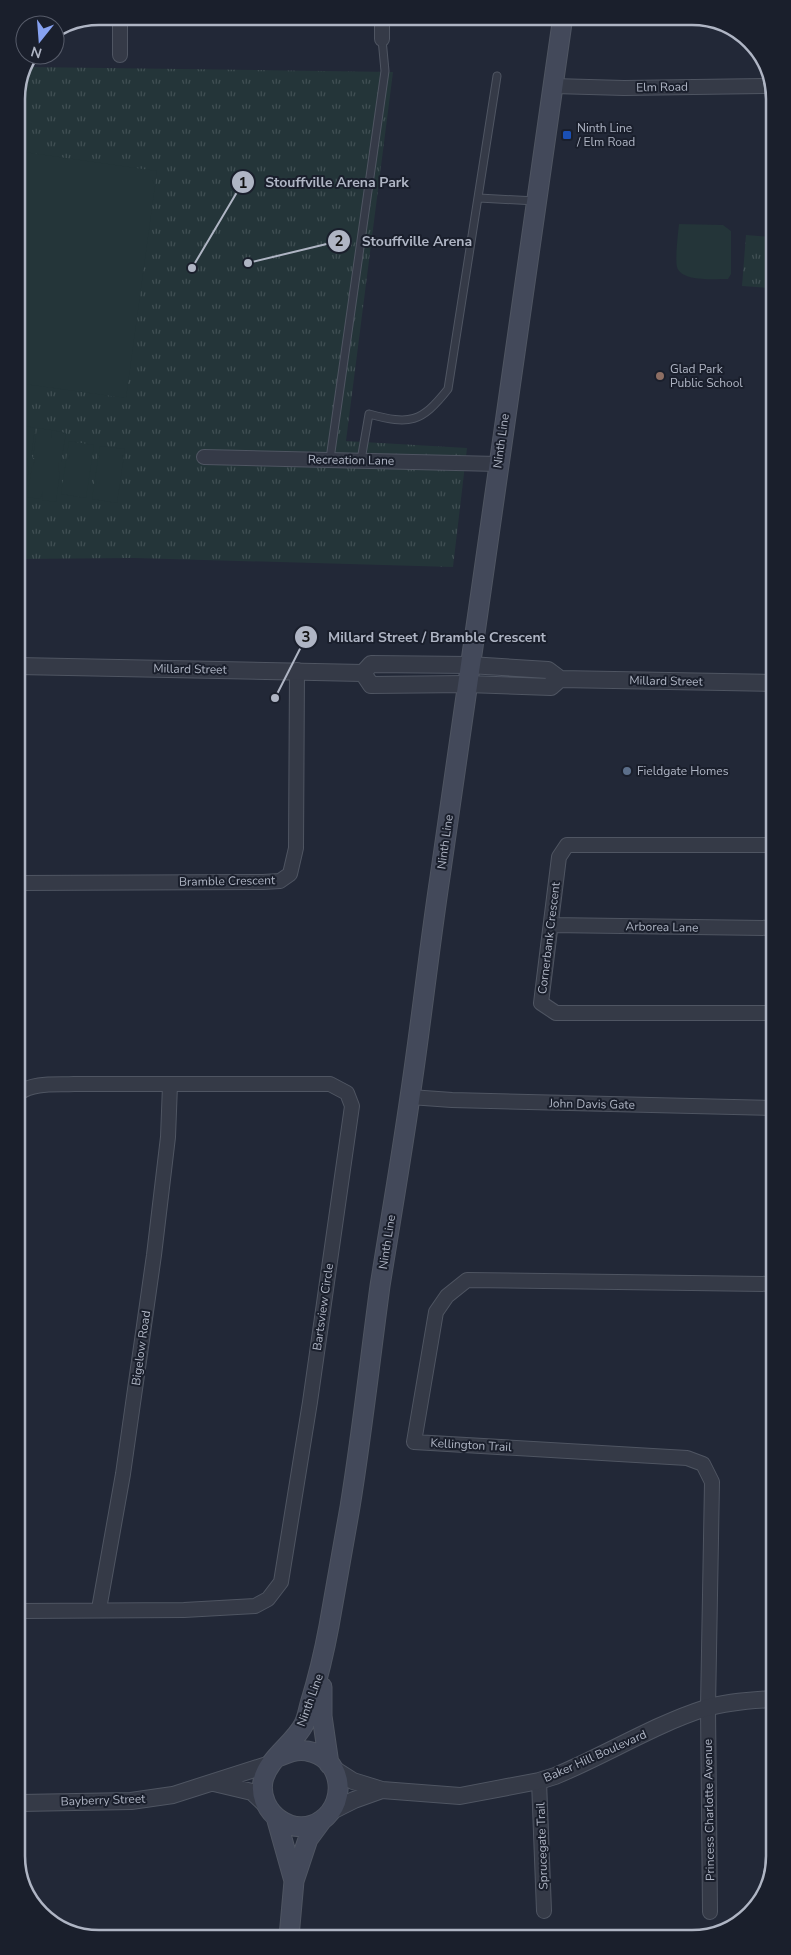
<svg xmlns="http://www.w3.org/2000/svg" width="791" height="1955" font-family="'Nunito Sans',sans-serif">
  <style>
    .park { fill: url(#park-tufts) }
    .garden { fill: #243539 }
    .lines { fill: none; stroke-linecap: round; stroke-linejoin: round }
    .service-casing { stroke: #4f5562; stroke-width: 9 }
    .minor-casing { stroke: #4f5562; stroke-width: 16 }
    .tertiary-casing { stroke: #4f5562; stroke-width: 18 }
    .secondary-casing { stroke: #4f5562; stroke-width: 21 }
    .service { stroke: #353a47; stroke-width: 7 }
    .minor { stroke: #353a47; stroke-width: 14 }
    .tertiary { stroke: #353a47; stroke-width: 16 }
    .secondary { stroke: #43495a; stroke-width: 19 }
    .transit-dot { fill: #1a4fb4; stroke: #1a1f2c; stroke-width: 2 }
    .education-dot { fill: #8d6e63; stroke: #1a1f2c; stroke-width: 2 }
    .service-dot { fill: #5c6f8a; stroke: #1a1f2c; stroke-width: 2 }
    .labels { text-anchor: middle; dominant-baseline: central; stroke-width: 4; stroke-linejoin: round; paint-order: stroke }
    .street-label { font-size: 12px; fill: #afb5c4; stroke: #1a1f2c }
    .poi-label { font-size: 12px; fill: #afb5c4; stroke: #1a1f2c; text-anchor: start }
    .rim { fill: none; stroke: #afb5c4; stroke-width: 2.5 }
    .leader { fill: none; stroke: #afb5c4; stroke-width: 2 }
    .callout-dot { fill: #afb5c4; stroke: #1a1f2c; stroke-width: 2 }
    .mark-label { font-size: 15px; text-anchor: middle; font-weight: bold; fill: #111 }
    .callout-label { font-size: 14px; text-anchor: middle; font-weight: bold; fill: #afb5c4; stroke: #1a1f2c; stroke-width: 4; stroke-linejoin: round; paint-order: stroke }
  </style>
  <defs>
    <pattern id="park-tufts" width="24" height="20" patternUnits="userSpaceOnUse" patternTransform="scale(1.25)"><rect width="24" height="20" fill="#243539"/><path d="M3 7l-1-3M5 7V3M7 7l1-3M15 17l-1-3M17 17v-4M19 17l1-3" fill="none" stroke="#415054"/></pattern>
  </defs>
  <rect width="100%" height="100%" fill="#222837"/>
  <path class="park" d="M29,67l364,5 -47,369 121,7 -14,119 -318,-9 -118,1 -1,-465z
    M746,235l25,2v51l-29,-2z"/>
  <path class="garden" d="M17,151l140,20 -31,227 -109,-15z
    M679,224l44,1 8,6v43l-3,5c-13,0 -47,3 -51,-12 -2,-7 1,-34 2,-43z
    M17,425h3v9l2,-9 13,3 -4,30h-3l-1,8 2,1 -4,30 -8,-1z
    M37,428l14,2v8l1,-8 14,3 -5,29h-2l-1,9 2,1 -4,30 -14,-2 1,-9 -3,8 -13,-2 5,-30h1l2,-9h-2z
    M69,441l25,4 -8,53 -25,-4z
    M100,446l25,3 -8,54 -25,-4z"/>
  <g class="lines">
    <g class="service-casing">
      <path id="service" d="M479,198l57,3
        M330,459l55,-388 -3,-32
        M361,460l8,-46c41,11 52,9 79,-25l49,-313"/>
    </g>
    <g class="minor-casing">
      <path id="minor" d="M120,16v39
        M382,16v23
        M554,86l70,2 146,-2
        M204,457l294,7
        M772,845h-205l-8,12 -18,146 15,10h217
        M18,883l245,-1 17,-1 10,-7 6,-26 1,-178
        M551,925l222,3
        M19,1093c14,-11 38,-8 55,-9h256l17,9 5,13 -42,296 -29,180 -13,17 -13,7 -71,4 -164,1
        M410,1097l42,3 321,8
        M99,1609l24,-135 31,-219 14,-118 2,-52
        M539,1781l5,130
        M710,1912l-2,-204 4,-226 -9,-18 -16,-6 -273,-16 22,-130 11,-16 20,-16 306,4"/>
    </g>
    <g class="tertiary-casing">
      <path id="tertiary" d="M18,666l345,7
        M363,673l8,-9 98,1 79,5 12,9 212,4
        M363,673l8,12 96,-1 84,3 9,-8
        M331,1767l22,14 29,9 78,6 79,-15 16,-5c51,-21 98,-51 151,-68 21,-6 46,-8 68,-9
        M214,1783l38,9 15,14
        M20,1803l111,-2 42,-6 100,-32
        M330,1812l24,-12 28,-10"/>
    </g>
    <g class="secondary-casing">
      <path id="secondary" d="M322,1687v29l7,48
        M278,1757c9,-4 18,-8 29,-6 34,5 42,49 15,69 -27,20 -65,-7 -59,-39 5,-23 31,-37 41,-57 3,-6 4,-13 6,-20 8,-26 14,-51 19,-78 7,-40 14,-80 21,-119 12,-74 20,-147 30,-221 10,-63 21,-126 30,-189 11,-73 19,-147 30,-220 41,-287 83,-574 123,-861
        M276,1817l18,64
        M289,1937l5,-56 14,-42 14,-19"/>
    </g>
    <use href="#service" class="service"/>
    <use href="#minor" class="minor"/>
    <use href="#tertiary" class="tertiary"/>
    <use href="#secondary" class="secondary"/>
  </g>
  <rect class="transit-dot" x="562" y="130" width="10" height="10" rx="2.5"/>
  <circle class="education-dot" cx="660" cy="376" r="5"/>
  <circle class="service-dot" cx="627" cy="771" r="5"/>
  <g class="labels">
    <g class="street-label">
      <text transform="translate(662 87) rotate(-1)">Elm Road</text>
      <text transform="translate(501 441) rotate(-82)">Ninth Line</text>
      <text transform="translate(351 460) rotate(1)">Recreation Lane</text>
      <text transform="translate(190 669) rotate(1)">Millard Street</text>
      <text transform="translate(666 681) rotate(1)">Millard Street</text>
      <text transform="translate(445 842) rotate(-82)">Ninth Line</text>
      <text transform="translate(227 881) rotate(-1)">Bramble Crescent</text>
      <text transform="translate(662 927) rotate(1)">Arborea Lane</text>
      <text transform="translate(549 938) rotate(-83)">Cornerbank Crescent</text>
      <text transform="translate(592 1104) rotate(1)">John Davis Gate</text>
      <text transform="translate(387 1242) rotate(-81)">Ninth Line</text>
      <text transform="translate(323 1307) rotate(-82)">Bartsview Circle</text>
      <text transform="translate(141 1348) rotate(-82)">Bigelow Road</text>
      <text transform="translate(471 1445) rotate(3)">Kellington Trail</text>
      <text transform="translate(310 1700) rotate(-70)">Ninth Line</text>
      <text transform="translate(595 1756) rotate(-24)">Baker Hill Boulevard</text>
      <text transform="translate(103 1800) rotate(-2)">Bayberry Street</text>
      <text transform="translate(709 1810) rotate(-91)">Princess Charlotte Avenue</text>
      <text transform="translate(542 1846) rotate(-92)">Sprucegate Trail</text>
    </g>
    <g class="poi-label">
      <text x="577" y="128">Ninth Line<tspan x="577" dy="14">/ Elm Road</tspan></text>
      <text x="670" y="369">Glad Park<tspan x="670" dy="14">Public School</tspan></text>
      <text x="637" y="771">Fieldgate Homes</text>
    </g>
  </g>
  <path d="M0 0H791V1955H0ZM99 25H692A74 74 0 0 1 766 99V1856A74 74 0 0 1 692 1930H99A74 74 0 0 1 25 1856V99A74 74 0 0 1 99 25Z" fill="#1a1f2c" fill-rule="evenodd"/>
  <path class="rim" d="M99 25H692A74 74 0 0 1 766 99V1856A74 74 0 0 1 692 1930H99A74 74 0 0 1 25 1856V99A74 74 0 0 1 99 25Z"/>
  <path class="leader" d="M192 268L243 182M248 263L339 241M275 698L306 637"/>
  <g class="callout-dot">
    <circle cx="192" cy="268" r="5"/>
    <circle cx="248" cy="263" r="5"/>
    <circle cx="275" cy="698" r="5"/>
    <circle cx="243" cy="182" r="12"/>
    <circle cx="339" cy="241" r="12"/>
    <circle cx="306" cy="637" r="12"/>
  </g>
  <g class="mark-label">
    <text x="243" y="188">1</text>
    <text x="339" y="246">2</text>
    <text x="306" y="642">3</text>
  </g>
  <g class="callout-label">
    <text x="337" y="187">Stouffville Arena Park</text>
    <text x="417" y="246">Stouffville Arena</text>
    <text x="437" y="642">Millard Street / Bramble Crescent</text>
  </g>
  <g transform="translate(40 40) rotate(197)"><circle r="24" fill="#1a1f2c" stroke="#565b69"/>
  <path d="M0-4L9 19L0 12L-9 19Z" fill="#87a2f1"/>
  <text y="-8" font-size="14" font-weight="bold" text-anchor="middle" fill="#afb5c4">N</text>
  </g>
</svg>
